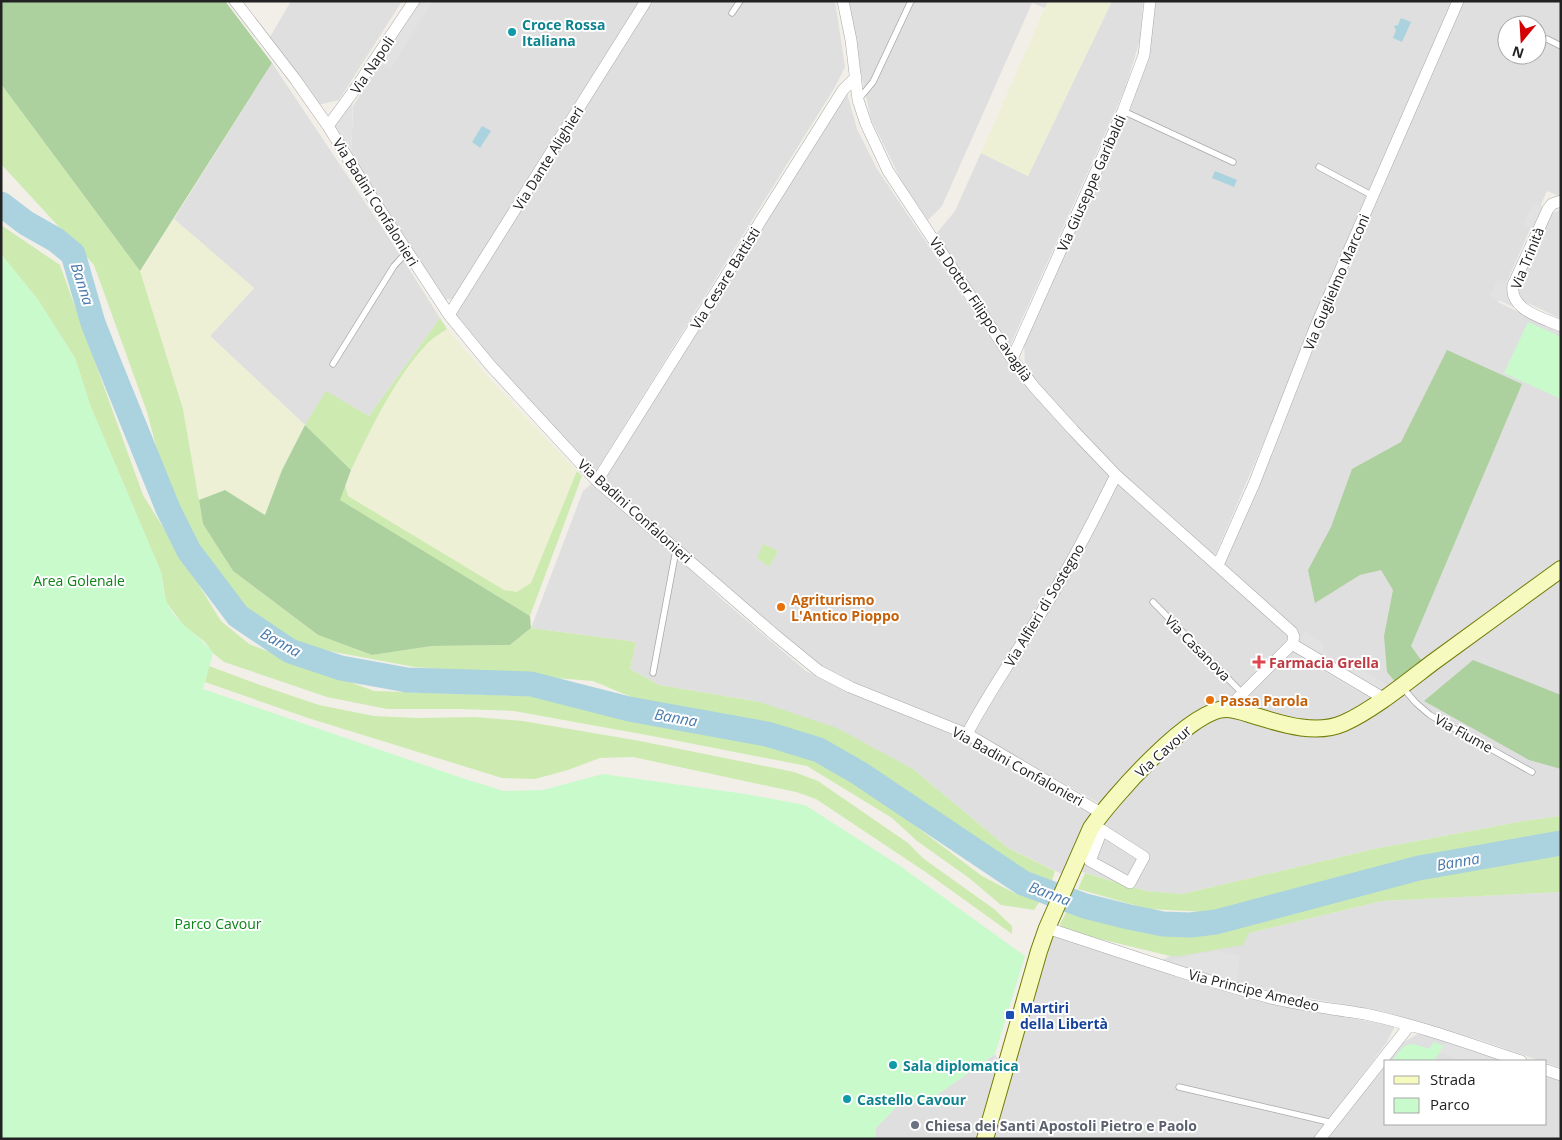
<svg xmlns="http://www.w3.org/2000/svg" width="1562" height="1140" font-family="'Open Sans',sans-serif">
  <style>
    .residential { fill: #e0dfdf; fill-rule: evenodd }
    .farmland { fill: #eef0d5 }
    .grass { fill: #cdebb0 }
    .forest { fill: #add19e }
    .park { fill: #c8facc }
    .parking { fill: #e2e2e2 }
    .water { fill: #aad3df }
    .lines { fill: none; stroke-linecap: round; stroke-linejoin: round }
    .river { stroke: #aad3df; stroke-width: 25 }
    .lane-casing { stroke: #a9a9a9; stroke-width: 7 }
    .street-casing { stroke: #a9a9a9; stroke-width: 12 }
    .secondary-casing { stroke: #707d05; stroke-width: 18 }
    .lane { stroke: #fff; stroke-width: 5.5 }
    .street { stroke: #fff; stroke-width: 11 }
    .secondary { stroke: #f7fabf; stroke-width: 16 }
    .culture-dot { fill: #0f9aa8; stroke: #fff; stroke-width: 2 }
    .food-dot { fill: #e8710a; stroke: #fff; stroke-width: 2 }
    .health-dot { fill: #e0444e; stroke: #fff; stroke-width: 2 }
    .transit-dot { fill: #1a4fb4; stroke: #fff; stroke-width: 2 }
    .worship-dot { fill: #6b7280; stroke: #fff; stroke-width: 2 }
    .labels { text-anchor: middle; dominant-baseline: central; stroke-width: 4; stroke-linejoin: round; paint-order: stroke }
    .culture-label { font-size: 14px; font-weight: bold; fill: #0d838f; stroke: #fff; text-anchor: start }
    .street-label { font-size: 14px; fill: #222; stroke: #fff }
    .park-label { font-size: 14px; fill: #0c8416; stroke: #fff }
    .food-label { font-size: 14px; font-weight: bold; fill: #c56008; stroke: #fff; text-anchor: start }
    .health-label { font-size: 14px; font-weight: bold; fill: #be3a42; stroke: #fff; text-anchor: start }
    .transit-label { font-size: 14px; font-weight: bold; fill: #164399; stroke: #fff; text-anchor: start }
    .worship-label { font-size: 14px; font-weight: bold; fill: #5b616d; stroke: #fff; text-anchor: start }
    .water-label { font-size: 15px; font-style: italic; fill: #4a7aab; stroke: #fff }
  </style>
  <rect width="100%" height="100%" fill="#f2efe9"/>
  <path class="residential" d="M291,1h111l-63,99 -21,5 -48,-68z
    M419,1h221l-184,297 -12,2 -93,-140 2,-54z
    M649,1h186l10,66 -10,20 -239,384 -59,-59 -60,-69 -23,-28z
    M849,1h199l-3,7 -13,-5 -90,203 -14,14 -26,-38 -31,-63 -11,-49z
    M1112,1h31l-3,39 -15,49 -115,257 -74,-112 19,-23 26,-58 47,23z
    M1156,1h297l-239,557 -100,-90 -89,-99 -1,-32 107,-234 17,-44z
    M1461,1h100v196l-14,-6 -49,111 63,31v227l-178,134 -87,-53 -73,-76 53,-124 98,-241zM1507,25h30v30h-30z
    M272,63l127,190 41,65 -71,98 -43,-24 -21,33 -95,-89 44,-48 -80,-69z
    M847,93l10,36 20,40 135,201 51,58 48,47 -46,95 -99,160 -105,-42 -36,-18 -25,-17 -196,-175z
    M1561,209v110l-44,-21 -1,-11 35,-73z
    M1118,480l173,155 -1,8 -45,44 -143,118 -130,-73 105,-169z
    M591,484l88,75 46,43 81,69 36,18 75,31 42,14 133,76 -10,27 -20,37 -54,-26 -95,-79 -153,-67 -101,-17 -29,-16 6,-27 -105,-14 52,-137z
    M1561,578v238l-37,5 -150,28 -192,45 -36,-3 -67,-20 26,-57 61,-64 36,-28 23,-7 99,20z
    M1291,648l82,50 -29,17 -27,7 -48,-5 -26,-20z
    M1561,892v176l-81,-28 -103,-29 -137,-26 -80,-24 10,-5h10l69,-23 133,-32z
    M1058,936l220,69 117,21 -8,16 -72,97h-326l60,-202z
    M1418,1034l26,3 68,24h-125l13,-17z
    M995,1054l4,8 -24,77h-99v-11l27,-28 24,2z
    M1386,1063v61h160v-51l15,5v61h-234z"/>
  <path class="farmland" d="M1048,1h64l-84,175 -47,-23z
    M174,219l80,69 -44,48 95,89 -23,45 -17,45 -40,-25 -26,10 -16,-91 -43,-138z
    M447,329l50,58 80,84 -46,113 -14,8 -13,-2 -156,-94 -3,-11 6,-15 23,-46 21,-39 31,-41z"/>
  <path class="grass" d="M1,84l139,187 43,138 20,115 30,47 85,64 54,20 60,-9 78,-1 21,-17 105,14 -6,27 29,16 101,17 77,26 76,41 95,79 47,23 -4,13 -32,-10 -57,-35 -100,-75 -85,-37 -124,-21 -60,-25 -178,-14 -113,-21 -50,-30 -54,-72 -30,-53 -21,-79 -53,-147 -93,-101z
    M1,225l59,40 83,230 78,126 28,23 125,47 177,6 244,54 74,40 113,85 34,18 27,2 -9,14 -33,-5 -32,-27 -52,-37 -25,-23 -85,-52 -144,-28 -149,-27 -54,-2h-73l-60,-12 -103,-35 -11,-9 -8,-11 -21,-16 -18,-24 -5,-30 -71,-167 -15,-47 -37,-58 -37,-46z
    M440,318l7,11c-7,5 -16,10 -21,16 -33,36 -54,82 -75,125l-46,-45 21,-34 43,25z
    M577,471l5,5 -52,140 -191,-116 6,-15 3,11 156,94 13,2 14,-9z
    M763,544l15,7 -9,16 -12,-9z
    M209,666l51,19 59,20 55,11 43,2 58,-1 48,4 117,20 154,31 24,9 90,62 16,16 70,50 18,17v8l-85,-61 -111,-74 -20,-7 -163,-35 -33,1 -32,12 -33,9 -33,-1 -194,-60 -103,-36z
    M1561,816v20l-75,11 -87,21 -121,31 -70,13 -60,-3 -70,-20 7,-16 61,18 36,3 192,-45 150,-28z
    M1561,850v42l-179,9 -133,32 -6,12 -63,11h-10l-107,-26 -3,-6 8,-15 110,27 17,-2 51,-16 147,-37z"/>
  <path class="forest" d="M1,1h224l47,62 -132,208 -139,-187z
    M1447,350l75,34 -111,262 13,18 -27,20 -10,-12 -3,-36 9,-46 -12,-20 -21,5 -45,28 -7,-33 23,-43 21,-58 49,-27z
    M305,425l46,45 -11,30 190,116 1,12 -21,17 -78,1 -60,9 -54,-20 -85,-64 -30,-47 -4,-24 26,-10 40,25 17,-45z
    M1473,660l88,35v74l-32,-9 -105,-59z"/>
  <path class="park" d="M1,254l37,46 37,58 15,47 71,167c1,9 2,19 5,28 5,20 35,36 47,53l-10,36 262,90 39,12 39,-1 60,-16 142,20 60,11 95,61 125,90 -30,98 -68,48 -24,-2 -27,28v11h-875z
    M1528,322l33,15v62l-57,-26z
    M1434,1042l10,4 -10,15h-42c14,-19 15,-20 37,-12z"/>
  <path class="parking" d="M413,1h20l-43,68 -14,-9z
    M353,92l-2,73 -23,-38z
    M1533,203l15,6 -10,22 -15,-7z
    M1498,279l15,6 9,22h-9l-23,-11z
    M1305,632l19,13 -2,5 18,12 3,-4 48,29 -9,5 -83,-51z
    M1317,662l43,26 -2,4 -44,-25z
    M1217,951l23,5 -3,27 -68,-20 3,-4z
    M1447,1040l64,21h-46l-26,-8z"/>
  <path class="water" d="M1401,18l10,4 -9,20 -9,-4 3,-8 -2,-4 4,-1z
    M482,126l9,5 -11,17 -8,-6z
    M1215,171l22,9 -3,7 -22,-9z"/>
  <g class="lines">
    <path class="river" d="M1,204l25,19 30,17 17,14 20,69 13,33 62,153 21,42 49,65 52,35 51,17 66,12 124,4 98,25 138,25 52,16 40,23 164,110 62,23 44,11 34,7 27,1 26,-3 203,-54 142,-25"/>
    <g class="lane-casing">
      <path id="lane" d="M732,13l8,-12
        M1547,39l14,7
        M858,100l15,-18 38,-81
        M1123,111l110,51
        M1319,167l54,29
        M333,364l61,-98 13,-14
        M1153,602l90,92
        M653,673l23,-123
        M1403,688l13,15 14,12 102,57
        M1179,1087l154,36"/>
    </g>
    <g class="street-casing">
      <path id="street" d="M235,1l60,78 33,47 45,73 76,116 41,50 107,116 178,154 44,36 31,16 117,47 134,79
        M843,1l8,39 7,60 8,24 22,47 124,188 23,29 38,42 43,45 176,157 2,5 -2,7 -65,65
        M328,126l25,-34 61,-91
        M1561,201l-9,3 -4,5 -35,76c-4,25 30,33 48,41
        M449,315l197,-314
        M1012,359l111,-248 21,-56 6,-54
        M597,481l246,-391 13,-13
        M1218,565l36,-81 61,-156 143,-327
        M1292,644l91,54
        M967,734c27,-52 63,-100 92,-151 21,-35 39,-72 57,-108
        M1102,830l42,27 -14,26 -40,-22z
        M1047,928c76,25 151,51 228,71 30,7 60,10 90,15 53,11 104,30 156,47
        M1546,1070l15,5
        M1320,1139l89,-113"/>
    </g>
    <g class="secondary-casing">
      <path id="secondary" d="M985,1139l54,-188 8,-23 44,-100c20,-29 99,-119 135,-119 11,0 22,5 33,8 26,8 58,18 85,6 29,-13 63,-41 88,-60 43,-31 86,-63 129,-94"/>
    </g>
    <use href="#lane" class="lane"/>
    <use href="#street" class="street"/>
    <use href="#secondary" class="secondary"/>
  </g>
  <g class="culture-dot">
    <circle cx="512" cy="32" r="5"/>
    <circle cx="893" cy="1065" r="5"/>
    <circle cx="847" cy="1099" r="5"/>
  </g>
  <g class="food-dot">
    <circle cx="781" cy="607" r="5"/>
    <circle cx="1210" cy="700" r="5"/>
  </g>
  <path class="health-dot" d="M1256.5 654.5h5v5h5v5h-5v5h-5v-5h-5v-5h5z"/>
  <rect class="transit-dot" x="1005" y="1010" width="10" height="10" rx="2.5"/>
  <circle class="worship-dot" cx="915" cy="1125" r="5"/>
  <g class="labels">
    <g class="culture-label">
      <text x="522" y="24">Croce Rossa<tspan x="522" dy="16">Italiana</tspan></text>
      <text x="903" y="1065">Sala diplomatica</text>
      <text x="857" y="1099">Castello Cavour</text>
    </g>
    <g class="street-label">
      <text transform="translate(372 65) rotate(-56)">Via Napoli</text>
      <text transform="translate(548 158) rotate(-58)">Via Dante Alighieri</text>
      <text transform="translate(1091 183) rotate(-66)">Via Giuseppe Garibaldi</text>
      <text transform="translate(376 202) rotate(58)">Via Badini Confalonieri</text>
      <text transform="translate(1527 258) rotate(-68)">Via Trinità</text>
      <text transform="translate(725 278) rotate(-58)">Via Cesare Battisti</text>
      <text transform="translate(1336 282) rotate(-67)">Via Guglielmo Marconi</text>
      <text transform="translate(981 309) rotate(56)">Via Dottor Filippo Cavaglià</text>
      <text transform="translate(635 511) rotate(42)">Via Badini Confalonieri</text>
      <text transform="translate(1044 605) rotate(-59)">Via Alfieri di Sostegno</text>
      <text transform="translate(1198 648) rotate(45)">Via Casanova</text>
      <text transform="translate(1464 733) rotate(29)">Via Fiume</text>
      <text transform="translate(1163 751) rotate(-42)">Via Cavour</text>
      <text transform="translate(1018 766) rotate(29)">Via Badini Confalonieri</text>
      <text transform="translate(1254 990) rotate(14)">Via Principe Amedeo</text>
    </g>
    <g class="park-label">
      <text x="79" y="580">Area Golenale</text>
      <text x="218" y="923">Parco Cavour</text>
    </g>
    <g class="food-label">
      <text x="791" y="599">Agriturismo<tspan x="791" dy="16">L'Antico Pioppo</tspan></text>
      <text x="1220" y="700">Passa Parola</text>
    </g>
    <g class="health-label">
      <text x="1269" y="662">Farmacia Grella</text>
    </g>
    <g class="transit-label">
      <text x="1020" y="1007">Martiri<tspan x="1020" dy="16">della Libertà</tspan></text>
    </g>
    <g class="worship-label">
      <text x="925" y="1125">Chiesa dei Santi Apostoli Pietro e Paolo</text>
    </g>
    <g class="water-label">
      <text transform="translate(83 284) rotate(72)">Banna</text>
      <text transform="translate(281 642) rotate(29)">Banna</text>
      <text transform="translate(676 717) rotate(10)">Banna</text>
      <text transform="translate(1458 861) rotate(-10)">Banna</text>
      <text transform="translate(1050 893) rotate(20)">Banna</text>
    </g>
  </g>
  <rect width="1562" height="1140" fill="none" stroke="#222222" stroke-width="5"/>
  <rect x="1384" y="1060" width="162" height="65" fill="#ffffff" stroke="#a7a7a7"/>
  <rect x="1394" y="1076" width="25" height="8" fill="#f7fabf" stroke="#a7a7a7"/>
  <text x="1430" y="1085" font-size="15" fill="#222222">Strada</text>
  <rect x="1394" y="1098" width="25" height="15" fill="#c8facc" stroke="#a7a7a7"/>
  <text x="1430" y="1110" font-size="15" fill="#222222">Parco</text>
  <g transform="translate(1522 40) rotate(198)"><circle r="24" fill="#ffffff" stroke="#a7a7a7"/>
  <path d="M0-4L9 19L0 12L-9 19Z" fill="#d40000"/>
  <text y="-8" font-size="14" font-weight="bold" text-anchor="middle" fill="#222222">N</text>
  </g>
</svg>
